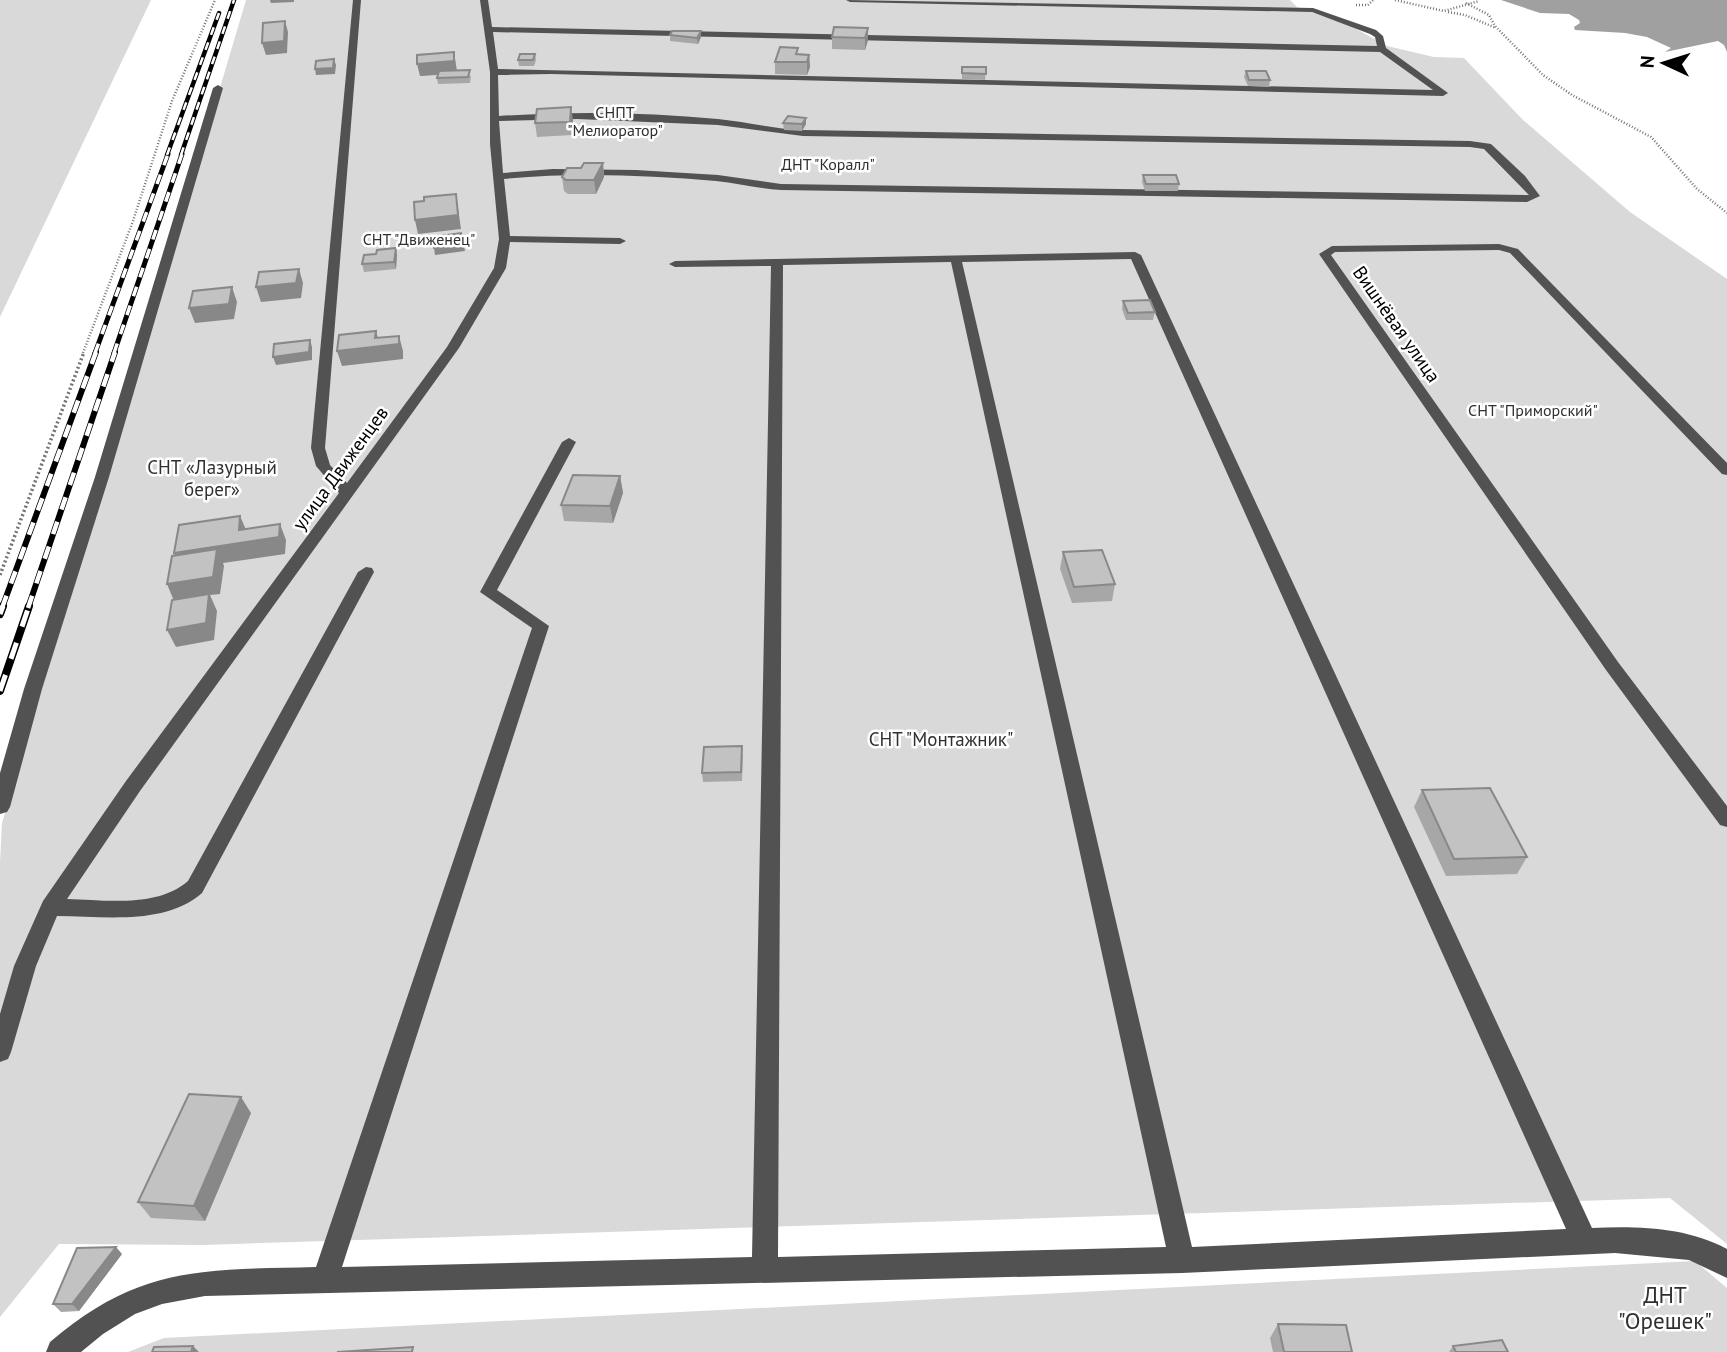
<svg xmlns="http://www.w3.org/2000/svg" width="1727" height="1352" font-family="'PT Sans',sans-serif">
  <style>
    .green { fill: #d9d9d9 }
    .water { fill: #a0a0a0 }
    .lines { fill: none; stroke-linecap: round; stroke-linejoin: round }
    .path-far1 { stroke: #747474; stroke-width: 2.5; stroke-dasharray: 1 2; stroke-linecap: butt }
    .path { stroke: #747474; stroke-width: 3.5; stroke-dasharray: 2 2.5; stroke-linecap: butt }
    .minor { fill: #525252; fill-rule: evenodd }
    .rail-far3-casing { stroke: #000; stroke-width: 4.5 }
    .rail-far2-casing { stroke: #000; stroke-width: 5 }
    .rail-far1-casing { stroke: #000; stroke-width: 6 }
    .rail-casing { stroke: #000; stroke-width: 8 }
    .rail-far3 { stroke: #fff; stroke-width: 2.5; stroke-dasharray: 8; stroke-linecap: butt }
    .rail-far2 { stroke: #fff; stroke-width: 3.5; stroke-dasharray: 10; stroke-linecap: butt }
    .rail-far1 { stroke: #fff; stroke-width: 4.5; stroke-dasharray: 13; stroke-linecap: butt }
    .rail { stroke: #fff; stroke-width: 5; stroke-dasharray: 17; stroke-linecap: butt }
    .wall { fill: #a7a7a7 }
    .shaded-wall { fill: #888 }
    .building { fill: #c2c2c2; stroke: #888; stroke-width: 2 }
    .labels { text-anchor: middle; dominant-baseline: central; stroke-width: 5; stroke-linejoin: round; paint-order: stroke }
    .far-park-label { font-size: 16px; fill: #303030; stroke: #fff }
    .street-label { font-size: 19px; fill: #000; stroke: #fff }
    .park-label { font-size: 19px; fill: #303030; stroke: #fff }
    .near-park-label { font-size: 23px; fill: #303030; stroke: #fff }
  </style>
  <rect width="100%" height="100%" fill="#fff"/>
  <path class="green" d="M0,0h151l-151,317z
    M246,0h1044l7,7 54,19 36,20 47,11 30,1 59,62 107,92 97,67v965l-57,-46 -1467,47 -144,-1 -59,73v-455l2,-39z
    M1695,1261l32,27v64h-1599l36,-14z"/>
  <path class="water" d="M1501,0h226v52l-3,-7 -6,-4 -53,11 6,-4 -24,-11 -22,-4 -50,-3 -1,-3 6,-4 -1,-3 -10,-6 -29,-1z"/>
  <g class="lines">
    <path class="path-far1" d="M1395,0l49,11 35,-10
      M1466,3l23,12 6,11 48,49 29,20 79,42 46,52 30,24
      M1356,5h12l5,-5
      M1448,12l17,3 31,13
      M83,353l50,-132 39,-120 43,-101"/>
    <path class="path" d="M0,575l84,-223"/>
    <path class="minor" d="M353,0h8l-36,448 5,17 17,18 100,-136 47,-79 5,-29 -9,-95v-72l-10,-72h8l4,27 885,19 -2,-9 -5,-3 -58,-22 -462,-10 -4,-2 467,8 63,22 7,6 3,12 62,45 -5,3 -892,-22 -53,1 1,41c73,-5 147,-4 219,3 29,3 56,10 85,11l667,11 21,3 34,32 15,20 -13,6 -746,-12c-22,-1 -43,-7 -65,-9 -70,-6 -142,-9 -212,-2l6,57 110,2 6,3 -6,3 -110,-2 -4,26 -47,80 -319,443 -73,108c39,1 90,9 121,-18l170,-309 8,-5 6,1 2,4 -172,321c-38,33 -98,23 -145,23l-21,50 -25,86 -3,7 -8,3v-48l14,-48 29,-65 83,-120 213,-288 -23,-27 -5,-18zM493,32l887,20 53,38 -935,-21zM577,119l141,6 85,11 667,11 14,2 45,46 -748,-11 -63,-9 -82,-5 -83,-1 -50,4 -4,-52z
      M218,85l5,3 -114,389 -67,212 -32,118 -3,5 -7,2v-41l24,-84 71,-212 118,-389z
      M1499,244l19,5 209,214v12l-5,-1 -212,-221 -11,-3 -164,2 -4,3 287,407 109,144v21l-7,-2 -114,-155 -287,-416 13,-8z
      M1135,252l6,3 451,973c46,-2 94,-1 135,21v29l-38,-18 -74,-7 -433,20 -977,23 -43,8 -27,10 -32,20 -22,18h-35l4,-10c90,-77 154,-72 266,-75l216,-639 -52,-36 82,-150 7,-4 7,4 -79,148 52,36 -207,641 410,-10 19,-991 -96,1 -6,-3 6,-3zM1131,259l435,970 -374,18 -230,-985zM951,262l215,985 -388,10 5,-992z"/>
    <g class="rail-far3-casing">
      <path id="rail-far3" d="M167,155l52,-142
        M181,155l53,-155"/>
    </g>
    <g class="rail-far2-casing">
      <path id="rail-far2" d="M95,353l73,-199
        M114,353l68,-199"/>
    </g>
    <g class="rail-far1-casing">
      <path id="rail-far1" d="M2,608l94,-256
        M28,608l87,-256"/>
    </g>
    <g class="rail-casing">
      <path id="rail" d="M0,614l3,-8
        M0,691l29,-85"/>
    </g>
    <use href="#rail-far3" class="rail-far3"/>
    <use href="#rail-far2" class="rail-far2"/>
    <use href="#rail-far1" class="rail-far1"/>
    <use href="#rail" class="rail"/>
  </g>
  <path class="wall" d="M868,28v12l-3,10 -33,-1v-12z
    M670,35l31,2 -3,7 -28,-3z
    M454,52l3,19 14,5 -1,7 -32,1 -1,-6 1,-3 -18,1z
    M535,54l1,6 -2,6h-15l-1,-6z
    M798,54l11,1 1,12 -3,8 -32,-1v-12z
    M962,67h24l-1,13 -23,-1z
    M1246,71l24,9 -1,7 -21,-1 -4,-9z
    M806,118v6l-4,7 -18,-1 -1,-7z
    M573,120l-1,15 -35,2 -2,-14z
    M603,163l1,14 -8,17h-28l-4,-3 -2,-14 19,-9z
    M1143,175l36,9 -1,7h-33l-3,-9z
    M397,255l-1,14 -32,3 -2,-8z
    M1123,301l32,11 -2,8h-27l-4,-11z
    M620,476l3,17 -10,30 -49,-2 -3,-16z
    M1063,552l52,32 -3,17 -40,2 -12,-34z
    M743,754l-1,27 -39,1 -1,-9z
    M1422,790l105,67 -10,17 -71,2 -32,-69z
    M251,1113l-46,108 -54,-3 -13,-16z
    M122,1254l-43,57 -18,1 -8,-8z
    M1278,1324l74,28h-79l-3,-14z
    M1453,1346l55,6h-59z"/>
  <path class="shaded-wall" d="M270,0h24v2l-23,1z
    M285,21l3,11 -1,21 -21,2 -4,-12z
    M868,28v12l-3,10v-12z
    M701,31v6l-3,7 -1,-6z
    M454,52l3,21 -37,3 -3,-12z
    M809,55l1,12 -3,8v-13z
    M334,59l2,6 -1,9 -19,1 -1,-6z
    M571,107l2,13 -1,15 -2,-13z
    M806,118v6l-4,7v-7z
    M603,163l1,14 -8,17 -2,-14z
    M456,194l5,35 -43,5 -3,-14z
    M461,233l4,18 -30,4 -1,-7z
    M396,248l1,7 -1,14 -2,-7z
    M299,269l4,14 -2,15 -40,4 -5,-15z
    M232,287l5,15 -3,17 -39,4 -6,-15z
    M376,331l4,15 19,-10 4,15v8l-61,7 -5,-15 38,-13z
    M310,340l2,7v13l-36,5 -3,-8z
    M620,476l3,17 -10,30 -3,-17z
    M240,516l7,16 33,-8 6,16 -1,14 -62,9 1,3 -4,28 -10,1 7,16 -3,29 -38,7 -9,-17 7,-29 -7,-17 14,-14 -7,-17 65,-23z
    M241,1097l10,16 -46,108 -11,-15z
    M116,1247l6,7 -43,57 -7,-7z
    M193,1346l6,6h-8z"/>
  <path class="building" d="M285,21l-1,20 -22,2 1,-20z
    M834,27l34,1 -3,10 -33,-1z
    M672,31h29l-4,7 -27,-3z
    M780,47l18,1 -2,6 13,1 -2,7h-32z
    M454,52v9l-37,3v-9z
    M520,54h15l-2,6h-15z
    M334,59l-1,9 -18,1 1,-8z
    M962,67h24v7l-24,-1z
    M470,70l-2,7 -31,1 2,-7z
    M1246,71h20l4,9h-21z
    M571,107l-1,15 -35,1 2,-14z
    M788,116l18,2 -4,6 -19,-1z
    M584,163h19l-9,17h-28l-4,-3 5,-9h14z
    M1143,175h33l3,9h-33z
    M456,194l2,21 -43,5 -1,-18 10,-1v-4z
    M461,233l2,11 -29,4 -2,-11z
    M396,248l-2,14 -32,2 2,-9 12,-1 1,-4z
    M299,269l-3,14 -40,4 3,-15z
    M232,287l-3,17 -40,4 4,-17z
    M1150,300l5,12 -27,1 -5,-12z
    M376,331l-1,7 24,-2v8l-62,7 2,-16z
    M310,340l-1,12 -36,5 1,-13z
    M573,475l47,1 -10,30 -49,-1z
    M240,516l-1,14 41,-6 -1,13 -105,16 5,-28z
    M217,549l-4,28 -46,7 5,-28z
    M1102,550l13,34 -41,3 -11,-35z
    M209,594l-3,29 -39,7 5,-30z
    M742,746l-1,26 -39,1 2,-26z
    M1490,788l37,69 -73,2 -32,-69z
    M189,1094l52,3 -47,109 -56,-4z
    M116,1247l-44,57h-19l24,-56z
    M1278,1324l68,1 6,27h-68z
    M1502,1340l6,12h-52l-3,-6z
    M193,1346l-2,6h-39l2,-5z
    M413,1347l-1,5h-75z"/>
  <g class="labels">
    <g class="far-park-label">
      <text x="615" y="112">СНПТ<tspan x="615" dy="18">"Мелиоратор"</tspan></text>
      <text x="828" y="164">ДНТ "Коралл"</text>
      <text x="419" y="239">СНТ "Движенец"</text>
      <text x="1533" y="410">СНТ "Приморский"</text>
    </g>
    <g class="street-label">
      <text transform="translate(1397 324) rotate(55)">Вишнёвая улица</text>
      <text transform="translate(340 468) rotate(-54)">улица Движенцев</text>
    </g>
    <g class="park-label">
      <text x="212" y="467">СНТ «Лазурный<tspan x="212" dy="22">берег»</tspan></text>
      <text x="941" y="739">СНТ "Монтажник"</text>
    </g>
    <g class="near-park-label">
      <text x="1665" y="1294">ДНТ<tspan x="1665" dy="26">"Орешек"</tspan></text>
    </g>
  </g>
  <g transform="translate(1664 63) rotate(274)" stroke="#ffffff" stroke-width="5" paint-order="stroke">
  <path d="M0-5L12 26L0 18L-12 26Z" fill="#000000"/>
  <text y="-10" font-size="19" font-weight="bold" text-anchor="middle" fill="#000000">N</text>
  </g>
</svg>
